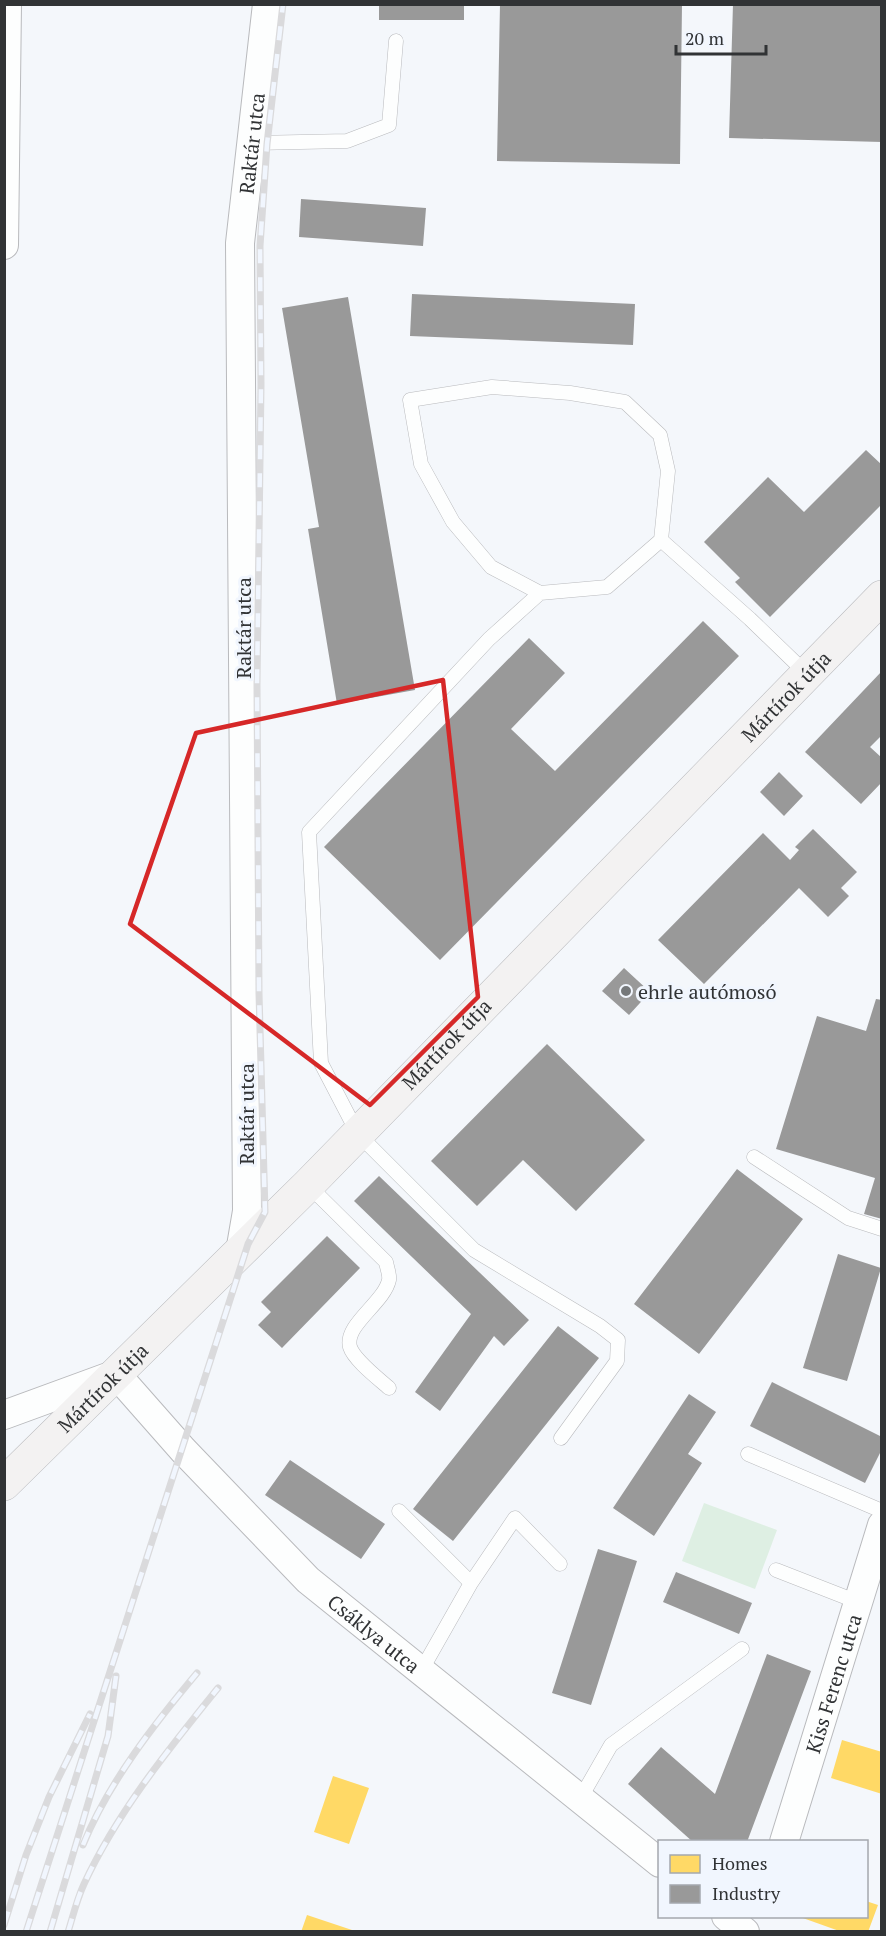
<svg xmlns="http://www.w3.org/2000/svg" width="886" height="1936" font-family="'PT Serif',serif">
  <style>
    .green { fill: #deefe3 }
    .homes { fill: #ffd966 }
    .industry { fill: #999 }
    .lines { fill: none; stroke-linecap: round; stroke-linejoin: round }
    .lane-casing { stroke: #b9babd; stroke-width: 15 }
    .street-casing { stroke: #b9babd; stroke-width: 30 }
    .secondary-casing { stroke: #b9babd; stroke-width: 34 }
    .lane { stroke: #fdfefe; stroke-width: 14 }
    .street { stroke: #fdfefe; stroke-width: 28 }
    .secondary { stroke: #f3f2f2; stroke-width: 33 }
    .rail-casing { stroke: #dadadc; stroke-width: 7 }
    .rail { stroke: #f1f6fe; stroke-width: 4.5; stroke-dasharray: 14; stroke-linecap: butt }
    .marked { fill: none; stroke: #d62828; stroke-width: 4.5; stroke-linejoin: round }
    .poi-dot { fill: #75787a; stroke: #f1f6fe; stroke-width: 2 }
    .labels { text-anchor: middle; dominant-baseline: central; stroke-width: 6; stroke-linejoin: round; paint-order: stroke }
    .street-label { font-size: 20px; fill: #313335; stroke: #f1f6fe }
    .poi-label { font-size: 20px; fill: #313335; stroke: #f1f6fe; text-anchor: start }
  </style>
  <rect width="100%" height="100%" fill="#f4f7fb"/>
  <path class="green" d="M704,1503l73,27 -22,59 -73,-28z"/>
  <path class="homes" d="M842,1740l40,12v42l-51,-16z
    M333,1776l36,12 -20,56 -35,-12z
    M866,1901l12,4 -10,27h-26l-42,-15 66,-1z
    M307,1915l48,16v1h-54z"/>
  <path class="industry" d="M379,4h85v16h-85z
    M500,4h182l-2,160 -183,-3z
    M733,4h149v138l-153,-4z
    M301,199l125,9 -3,38 -124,-9z
    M412,294l223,10 -2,41 -223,-9z
    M348,297l67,393 -78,14 -29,-175 11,-2 -37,-219z
    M866,450l16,15v39l-112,113 -35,-35 5,-4 -36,-36 64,-65 36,35z
    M703,621l36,35 -299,304 -116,-113 205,-209 36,35 -54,56 44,42z
    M882,671v64l-12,12 12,11v24l-21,22 -56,-52z
    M779,772l24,24 -19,20 -24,-24z
    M813,829l44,43 -16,16 8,8 -21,21 -29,-29 -95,96 -46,-44 105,-107 27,27 9,-10 -4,-3z
    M624,968l26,24 -21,23 -27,-24z
    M876,999l6,1v219l-18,-5 11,-36 -99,-29 41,-133 49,15z
    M547,1044l98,96 -69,71 -53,-51 -46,46 -46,-45z
    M737,1169l66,50 -104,135 -65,-50z
    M379,1176l150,144 -25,26 -10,-10 -54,75 -25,-19 56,-78 -117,-113z
    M327,1236l33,32 -78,80 -24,-23 13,-13 -10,-10z
    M838,1254l43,14 -34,113 -44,-13z
    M558,1326l41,32 -146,183 -40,-32z
    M772,1382l110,55v12l-17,34 -115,-57z
    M689,1394l27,18 -28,42 14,9 -48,73 -41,-28z
    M290,1460l95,64 -24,35 -96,-64z
    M598,1549l39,12 -46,144 -39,-12z
    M676,1572l76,31 -13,31 -76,-32z
    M767,1654l44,17 -64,171h-54l-65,-58 33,-37 54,47z"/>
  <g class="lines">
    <g class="lane-casing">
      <path id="lane" d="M253,143l94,-2 42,-16 7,-84
        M492,387l78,6 55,9 35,33 8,36 -7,69 -54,47 -67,6 -49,-26 -38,-45 -32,-58 -11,-64z
        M661,540l89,79 57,55
        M540,593l-51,46 -180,193 12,231 37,71 116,116 126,76 18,14 -1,21 -56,77
        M754,1157l94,61 34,11
        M308,1185l78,77c1,6 4,13 3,18 -5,23 -45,45 -39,67 4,13 29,32 39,41
        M748,1454l134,57
        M399,1511l72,72 -50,88
        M776,1570l82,32
        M471,1583l44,-65 45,46
        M580,1799l31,-54 131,-96"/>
    </g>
    <g class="street-casing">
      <g id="street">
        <path d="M4,245l3,-241"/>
        <path id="s1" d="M240,1252l7,-41 -7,-968 27,-239"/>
        <path id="s2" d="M4,1415l112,-41 67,76 125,130 352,283"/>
        <path id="s3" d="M784,1842l98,-317"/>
        <path d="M726,1916l19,16"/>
      </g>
    </g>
    <g class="secondary-casing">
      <g id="secondary">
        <path id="s4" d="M4,1484l304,-299 574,-588"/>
      </g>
    </g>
    <use href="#lane" class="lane"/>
    <use href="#street" class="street"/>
    <use href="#secondary" class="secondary"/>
    <g class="rail-casing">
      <path id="rail" d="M83,1845c25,-62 72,-122 114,-172
        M4,1925l22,-70 23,-58 41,-83
        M26,1932l222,-688 17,-32 -6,-219 -2,-308 4,-300 -1,-139 7,-102 16,-140
        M50,1932l58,-196 8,-60
        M68,1932c5,-16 9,-33 16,-48 34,-73 84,-134 134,-196"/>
    </g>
    <use href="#rail" class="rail"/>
  </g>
  <path class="marked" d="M443,680l35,317 -108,108 -240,-181 66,-191z"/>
  <circle class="poi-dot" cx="626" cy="991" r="6"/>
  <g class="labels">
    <g class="street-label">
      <text stroke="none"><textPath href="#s1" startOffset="1110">Raktár utca</textPath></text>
      <text transform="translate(243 628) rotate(-90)">Raktár utca</text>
      <text stroke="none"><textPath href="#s4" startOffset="1110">Mártírok útja</textPath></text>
      <text stroke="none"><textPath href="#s4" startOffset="624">Mártírok útja</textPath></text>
      <text transform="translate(246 1114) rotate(-90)">Raktár utca</text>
      <text stroke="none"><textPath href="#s4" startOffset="138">Mártírok útja</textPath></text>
      <text stroke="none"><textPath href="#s2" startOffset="486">Csáklya utca</textPath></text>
      <text stroke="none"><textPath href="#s3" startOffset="166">Kiss Ferenc utca</textPath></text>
    </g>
    <g class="poi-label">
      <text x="638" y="991">ehrle autómosó</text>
    </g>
  </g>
  <rect width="886" height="1936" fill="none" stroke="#313335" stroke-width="12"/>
  <rect x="658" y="1840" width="210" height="78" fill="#f1f6fe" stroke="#a4a8ae" stroke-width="1.5"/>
  <rect x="670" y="1855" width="30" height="18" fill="#ffd966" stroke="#a4a8ae" stroke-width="1.5"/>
  <text x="712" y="1870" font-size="18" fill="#313335">Homes</text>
  <rect x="670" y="1885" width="30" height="18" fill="#999999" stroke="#a4a8ae" stroke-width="1.5"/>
  <text x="712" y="1900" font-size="18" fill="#313335">Industry</text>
  <path d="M676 45v9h90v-9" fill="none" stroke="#313335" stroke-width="3"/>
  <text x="685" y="45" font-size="18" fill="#313335" stroke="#f1f6fe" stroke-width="4.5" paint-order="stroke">20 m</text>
</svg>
